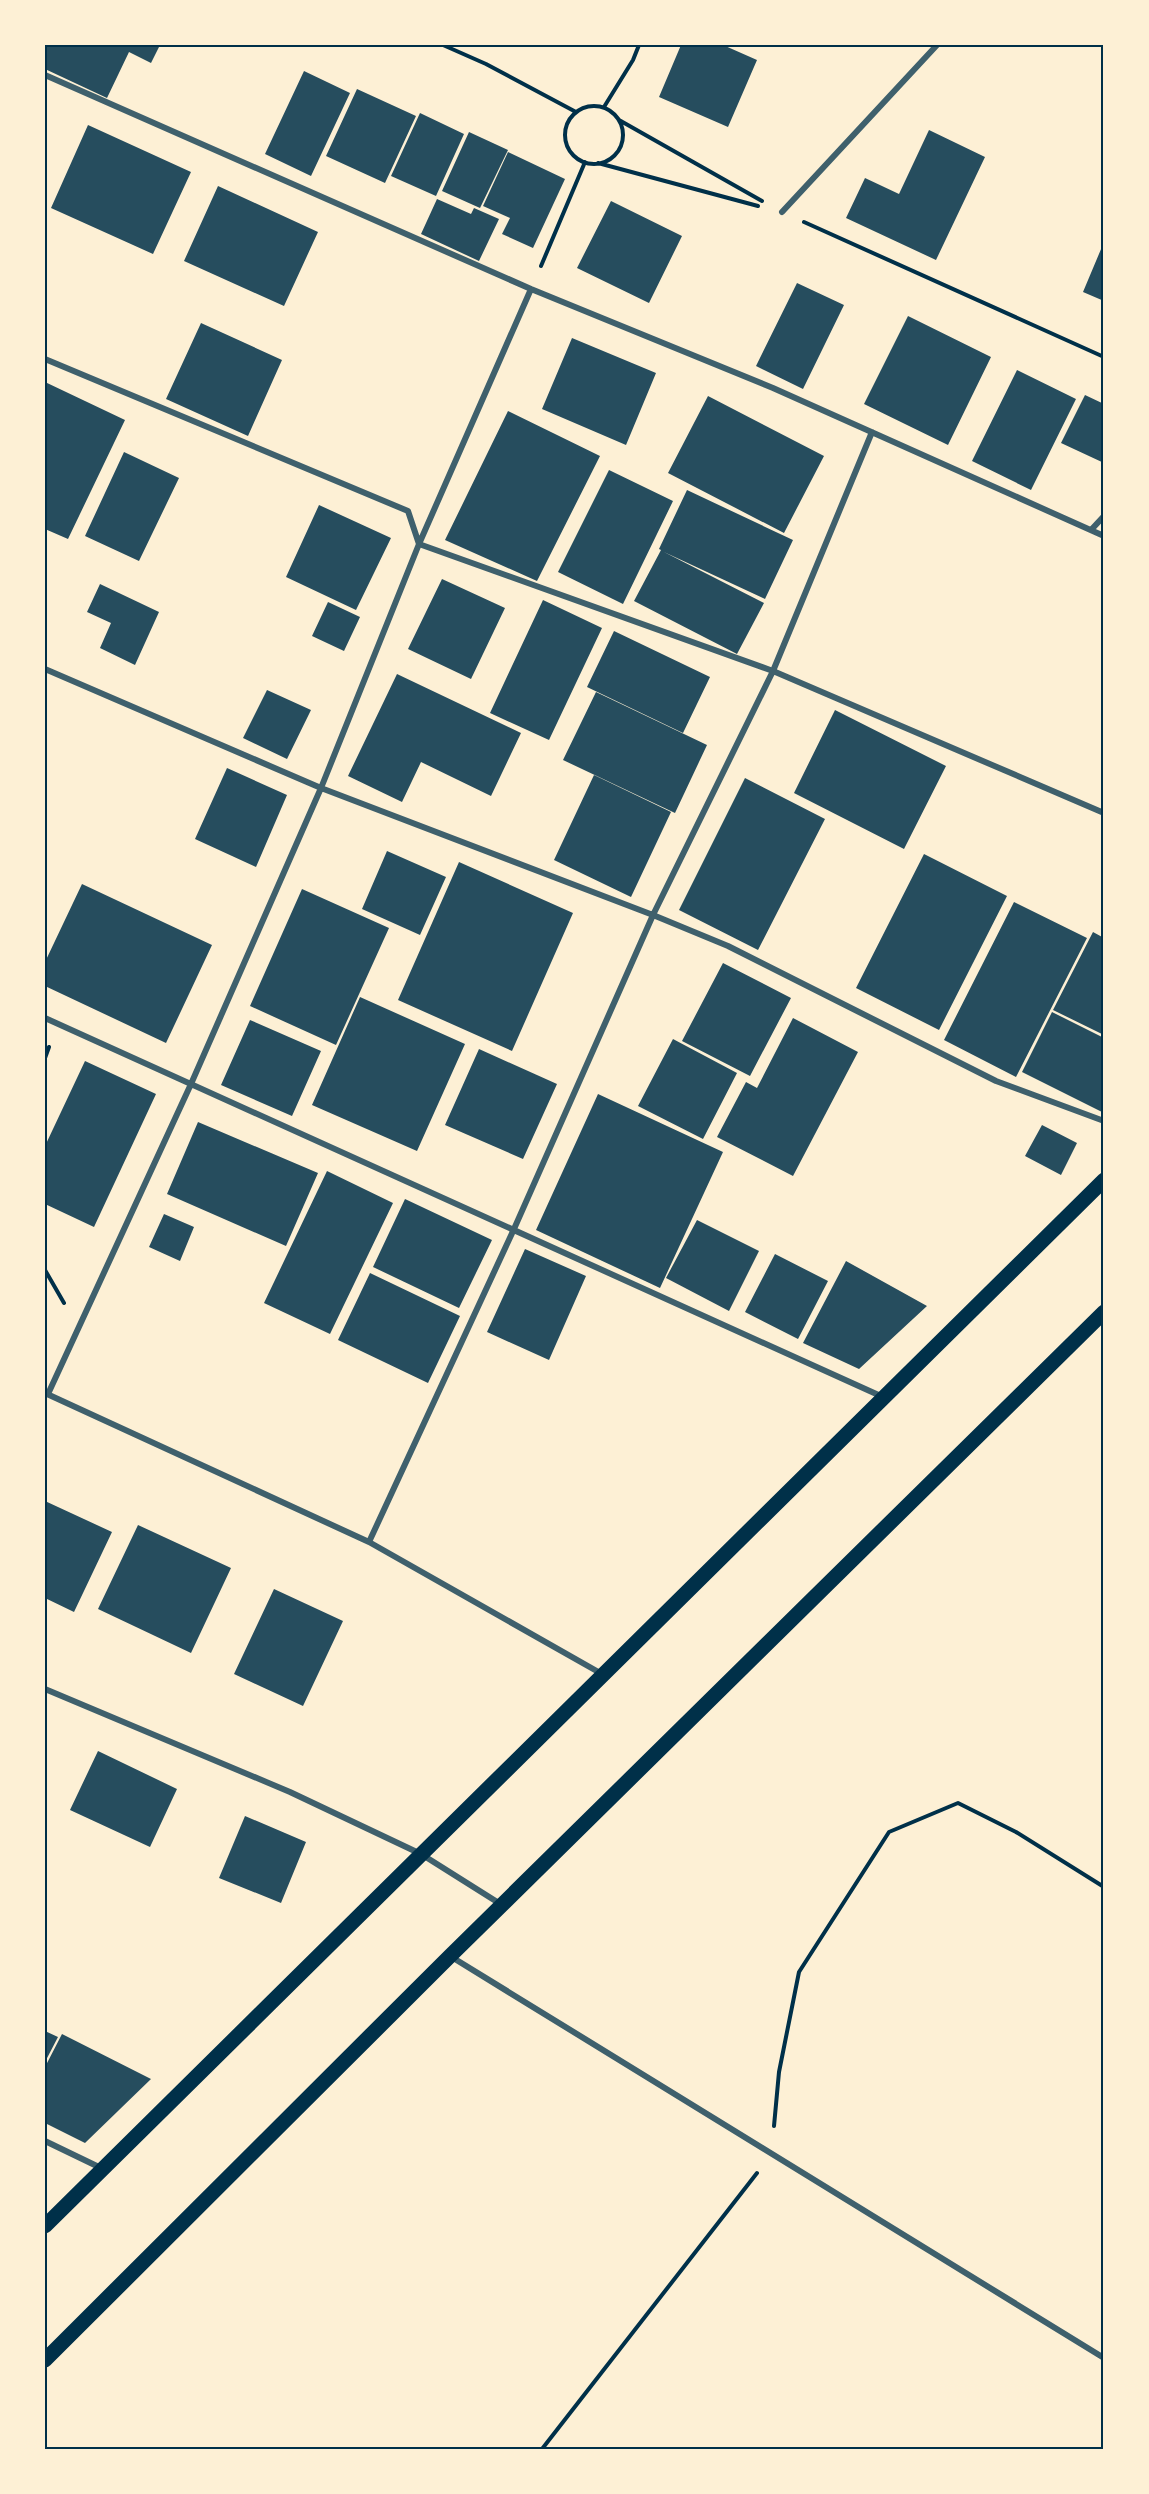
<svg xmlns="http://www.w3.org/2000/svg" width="1149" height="2494" font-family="'Asap Condensed',sans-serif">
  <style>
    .building { fill: #264d5e }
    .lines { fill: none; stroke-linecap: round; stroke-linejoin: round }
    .path { stroke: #003049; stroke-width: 4 }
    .minor { stroke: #3f606c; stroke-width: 6 }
    .primary { stroke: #003049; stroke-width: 15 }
    .neatline { fill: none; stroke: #003049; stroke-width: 2 }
  </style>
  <rect width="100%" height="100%" fill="#fdf0d5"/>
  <path class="building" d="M45,45h115l-9,18 -22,-11 -22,46 -62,-29z
    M681,45h42l34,15 -29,67 -69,-30z
    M304,71l46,22 -39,83 -46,-22z
    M357,89l59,27 -31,67 -59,-27z
    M420,113l44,21 -28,62 -45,-20z
    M88,125l103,47 -38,82 -102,-46z
    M929,130l56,27 -49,103 -90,-42 19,-40 34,16z
    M469,132l39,18 -28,58 -38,-17z
    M508,152l57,27 -32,69 -31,-14 8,-16 -27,-12z
    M218,186l100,46 -34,74 -100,-45z
    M437,199l34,15 3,-6 25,11 -20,42 -58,-27z
    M611,201l71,35 -33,67 -72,-35z
    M1104,242v59l-21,-9z
    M797,283l47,22 -41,84 -47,-23z
    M908,316l83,41 -43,88 -84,-41z
    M201,323l81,37 -34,76 -82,-37z
    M572,338l84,35 -30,72 -84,-36z
    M1017,370l59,29 -45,91 -59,-29z
    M45,382l80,38 -57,119 -23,-10z
    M1085,395l19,9v59l-43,-20z
    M708,396l116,60 -40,77 -116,-60z
    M508,411l92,45 -63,125 -92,-41z
    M124,452l55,26 -40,83 -54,-25z
    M609,470l64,31 -50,103 -65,-32z
    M687,490l106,50 -28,59 -101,-47 100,51 -27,51 -103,-53 27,-51 -2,-1z
    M319,505l72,33 -35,72 -70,-33z
    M442,579l63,29 -34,71 -63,-30z
    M100,584l59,28 -24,53 -35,-17 11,-25 -24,-11z
    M543,600l59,28 -53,112 -59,-27z
    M328,602l32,15 -16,34 -32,-15z
    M614,631l96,46 -27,56 -96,-46z
    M397,674l124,59 -30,63 -70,-34 -19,40 -54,-26z
    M267,690l44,20 -24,49 -44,-21z
    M596,692l111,53 -32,68 -112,-53z
    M835,710l111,56 -42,83 -110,-56z
    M227,768l60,27 -31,72 -61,-28z
    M594,775l77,37 -40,85 -77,-37z
    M745,778l80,41 -67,131 -79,-40z
    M387,851l59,26 -26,58 -58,-26z
    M924,854l83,42 -68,134 -83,-42z
    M459,862l114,51 -61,138 -114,-51z
    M82,884l130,61 -46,98 -121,-57v-24z
    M302,889l87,39 -53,117 -86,-39z
    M1014,902l73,36 -71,139 -72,-37z
    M1093,932l11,6v97l-51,-25z
    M723,963l68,35 -41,78 -68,-35z
    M360,997l105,47 -48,107 -105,-46z
    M1052,1012l52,26v75l-82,-41z
    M793,1018l65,34 -65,124 -76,-39 29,-55 11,6z
    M250,1020l71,31 -29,65 -71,-31z
    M673,1039l64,34 -34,66 -65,-33z
    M479,1049l78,35 -34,75 -78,-34z
    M85,1061l71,33 -62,133 -49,-23v-58z
    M598,1094l125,58 -63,136 -124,-58z
    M198,1122l120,51 -32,73 -119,-52z
    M1042,1125l35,18 -16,32 -36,-19z
    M327,1171l66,32 -63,131 -66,-31z
    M405,1199l87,41 -33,68 -86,-41z
    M164,1214l30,13 -14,34 -31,-14z
    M697,1220l62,31 -30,60 -63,-33z
    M525,1249l61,27 -37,84 -62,-28z
    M775,1254l53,27 -30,58 -53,-27z
    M846,1261l81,45 -68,63 -56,-26z
    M370,1273l90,43 -32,67 -90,-43z
    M45,1501l67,31 -38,80 -29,-14z
    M138,1525l93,43 -40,85 -93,-44z
    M274,1589l69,32 -40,85 -69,-32z
    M98,1751l79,38 -27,58 -80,-37z
    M245,1816l61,26 -25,61 -62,-25z
    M45,2031l13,6 -13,25z
    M62,2034l89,45 -66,64 -40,-20v-56z"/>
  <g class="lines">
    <path class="path" d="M443,45l43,19 90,48
      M565 135a29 29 0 1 1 58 0a29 29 0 1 1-58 0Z
      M604,107l29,-47 6,-15
      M619,120l143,81
      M598,163l160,43
      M804,222l300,135
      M541,266l44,-104
      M45,1058l4,-11
      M45,1270l19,33
      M774,2126l5,-54 20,-100 90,-140 69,-29 58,29 88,55
      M542,2449l215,-276"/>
    <path class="minor" d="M45,75l486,214 242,99 331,148
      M782,212l155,-167
      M45,359l363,152 11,33 354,127 331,142
      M1091,530l13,-14
      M45,669l276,119 332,127 75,31 268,135 108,40
      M45,1018l838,379
      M47,1394l322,148 233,132
      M48,1394l143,-310 130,-296 98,-244 112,-255
      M369,1542l145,-313 139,-314 120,-244 99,-239
      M45,1689l245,103 131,62 81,51
      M450,1956l654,402
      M45,2141l56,27"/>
    <path class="primary" d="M45,2226l1059,-1046
      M45,2360l405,-404 654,-644"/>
  </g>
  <rect width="1149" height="2494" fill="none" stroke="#fdf0d5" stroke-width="93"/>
  <rect x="46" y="46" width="1056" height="2402" class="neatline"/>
</svg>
